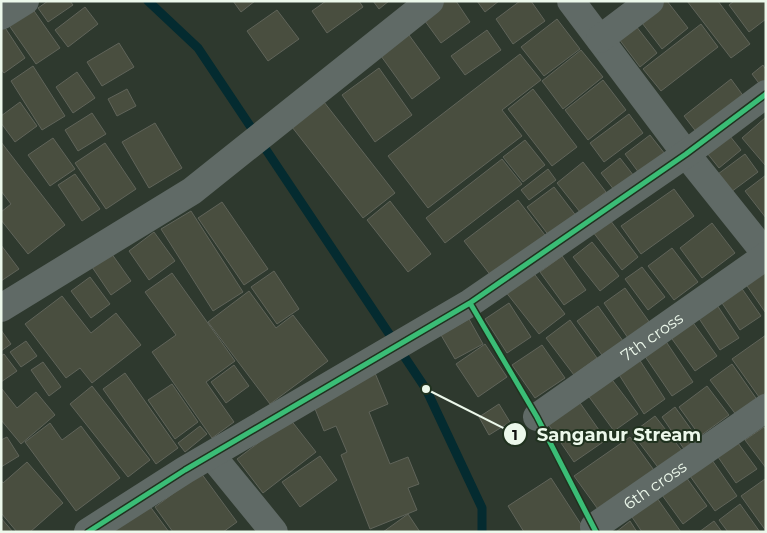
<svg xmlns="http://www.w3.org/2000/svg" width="767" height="533" font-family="Montserrat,sans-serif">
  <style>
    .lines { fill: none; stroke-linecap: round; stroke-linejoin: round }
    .stream { stroke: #042b30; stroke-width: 9 }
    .building { fill: #494e3f; stroke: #60645a }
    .street { stroke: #606a66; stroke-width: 28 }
    .cycleway-casing { stroke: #20321f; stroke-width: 8 }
    .cycleway { stroke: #3abd76; stroke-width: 5 }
    .labels { text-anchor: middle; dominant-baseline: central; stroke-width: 4; stroke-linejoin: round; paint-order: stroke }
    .street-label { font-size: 16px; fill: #ecf8eb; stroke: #20321f }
    .leader { fill: none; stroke: #ecf8eb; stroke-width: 2 }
    .callout-dot { fill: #ecf8eb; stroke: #20321f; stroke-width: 2 }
    .mark-label { font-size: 15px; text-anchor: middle; font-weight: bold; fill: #111 }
    .callout-label { font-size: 18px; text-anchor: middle; font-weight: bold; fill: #ecf8eb; stroke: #20321f; stroke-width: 4; stroke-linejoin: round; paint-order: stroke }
  </style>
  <rect width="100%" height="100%" fill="#2e392e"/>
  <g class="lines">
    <path class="stream" d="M148,1l50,47 228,341 56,119v24"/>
  </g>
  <path class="building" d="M48,1h22l3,4 -25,17 -10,-14z
    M233,1h22l-14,11z
    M326,1h33l4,6 -36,26 -15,-22z
    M373,1h16l-10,8z
    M444,1h12l14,21 -29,21 -19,-26z
    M477,1h22l-14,11z
    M520,1h11l14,20 -32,23 -17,-25z
    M663,1h4l21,27 -26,21 -23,-30z
    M687,1h31l32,43 -19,14z
    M734,1h32v18l-17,13 -20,-27z
    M85,7l13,17 -30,23 -13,-17z
    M32,8l28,40 -24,16 -28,-40z
    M277,10l22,29 -31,22 -21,-30z
    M557,19l23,30 -36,27 -23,-29z
    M2,23l23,35 -21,15 -3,-4z
    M701,24l17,23 -57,44 -18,-22z
    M636,26l21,27 -17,14 -21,-28z
    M487,30l14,20 -36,25 -14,-19z
    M409,35l31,43 -28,21 -31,-43z
    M119,43l15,24 -32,19 -15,-24z
    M581,50l22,27 -40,32 -21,-28z
    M520,54l21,26 -39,30 20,26 -94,72 -40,-52z
    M763,65l3,5 -2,20 -12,-16z
    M33,66l32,50 -23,14 -31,-49z
    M379,68l33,47 -37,27 -33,-47z
    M77,72l18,26 -22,15 -17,-26z
    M731,79l16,22 -46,37 -17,-22z
    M603,80l23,30 -38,30 -23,-30z
    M127,89l9,17 -19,10 -9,-17z
    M533,89l44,58 -25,19 -44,-57z
    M20,102l17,24 -22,16 -14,-19v-7z
    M324,102l71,91 -32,25 -71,-91z
    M92,113l14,21 -28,17 -13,-21z
    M629,114l14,19 -39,29 -14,-19z
    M766,117v47l-1,1 -23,-27z
    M155,123l27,45 -33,20 -27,-46z
    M726,131l15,19 -22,18 -16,-20z
    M650,135l15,19 -26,19 -14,-19z
    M53,138l22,31 -25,17 -22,-31z
    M525,140l20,25 -22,17 -20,-25z
    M1,142l64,83 -37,29 -27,-34v-8l10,-8 -10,-13z
    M105,143l31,46 -30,20 -31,-46z
    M745,154l13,18 -27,20 -13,-18z
    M620,158l17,22 -19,15 -17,-22z
    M502,159l20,25 -77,59 -19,-25z
    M583,162l23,30 -26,20 -23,-29z
    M548,169l8,11 -27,20 -8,-10z
    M75,174l25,35 -18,12 -24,-36z
    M766,175v43l-21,-27z
    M554,187l23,30 -27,20 -23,-30z
    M674,189l20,27 -53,38 -20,-28z
    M518,200l30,39 -53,42 -31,-40z
    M390,201l41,53 -23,18 -41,-52z
    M222,202l46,67 -24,16 -46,-67z
    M191,211l52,81 -30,19 -52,-82z
    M610,220l28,37 -16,13 -29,-38z
    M712,223l23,30 -33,25 -22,-30z
    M154,232l21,29 -26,19 -20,-29z
    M592,242l27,34 -19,15 -27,-34z
    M1,245l18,24 -18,12z
    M672,248l26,34 -24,18 -26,-34z
    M109,250l22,31 -20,14 -21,-31z
    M562,256l24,34 -22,15 -24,-33z
    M642,267l23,30 -17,13 -23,-31z
    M761,268l5,6 -1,38 -22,-32z
    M274,271l25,38 -22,15 -26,-37z
    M532,271l33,43 -26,20 -34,-43z
    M172,273l63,88 -29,21 28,40 -22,16 -60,-86 24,-17 -31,-43z
    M90,277l20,27 -19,14 -20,-27z
    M738,283l23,33 -21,14 -22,-33z
    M625,288l25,35 -22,15 -24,-35z
    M249,291l27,37 17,-13 35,46 -58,43 -62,-82z
    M62,296l29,37 25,-20 25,32 -49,38 -12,-15 -14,10 -41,-54z
    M715,302l24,36 -19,12 -24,-36z
    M509,303l22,34 -24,16 -22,-34z
    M598,306l25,35 -21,14 -25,-34z
    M689,317l28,39 -22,15 -28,-39z
    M469,319l14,25 -28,15 -14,-24z
    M570,320l27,38 -23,17 -28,-37z
    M1,330l10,14 -10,7z
    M766,335v58l-7,4 -27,-38z
    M663,337l30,45 -21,14 -30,-44z
    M26,341l11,15 -16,11 -11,-15z
    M485,344l22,33 -29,20 -22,-33z
    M542,345l23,33 -30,20 -23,-33z
    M4,354l13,17 -16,11v-26z
    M637,356l28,43 -21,15 -28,-44z
    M43,362l18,25 -12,9 -18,-26z
    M732,364l26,37 -21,15 -27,-36z
    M234,365l15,21 -23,17 -15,-21z
    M125,373l53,75 -22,16 -53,-75z
    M375,373l13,31 -19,8 21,52 18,-7 11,27 -11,4 9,22 -47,19 -29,-74 6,-3 -11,-26 -12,5 -13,-32z
    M610,377l28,37 -24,17 -27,-37z
    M172,384l26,38 -23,17 -27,-39z
    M92,386l58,74 -22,17 -58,-73z
    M707,386l22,29 -29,21 -21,-29z
    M2,389l15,19 19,-16 19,23 -34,29 -20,-24z
    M578,400l28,40 -32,22 -28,-41z
    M499,404l11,18 -21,13 -10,-18z
    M675,407l23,32 -14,10 -22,-32z
    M655,416l28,36 -23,18 -28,-37z
    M290,419l26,33 -53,41 -26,-34z
    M50,423l12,17 19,-14 39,52 -44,33 -51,-69z
    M200,426l7,8 -22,18 -7,-9z
    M764,427l2,3v38l-21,-28z
    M7,437l12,19 -18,11v-27z
    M630,437l26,36 -56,39 -26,-36z
    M738,443l19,26 -21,14 -18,-26z
    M320,456l17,24 -37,27 -18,-25z
    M712,460l25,36 -22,15 -25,-35z
    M27,462l36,41 -33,29h-13l-16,-19v-33l2,3z
    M201,473l36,49 -14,10h-50l-18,-25z
    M686,477l21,29 -24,18 -21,-29z
    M551,478l35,54h-62l-16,-26z
    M765,479l1,1v51l-25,-35z
    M657,498l24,34h-39l-10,-15z
    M740,504l20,28h-32l-9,-12z
    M149,505l20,27h-57z
    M408,514l12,18h-37z
    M1,518l12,14h-12z
    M630,521l7,11h-21z
    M714,521l8,11h-23z"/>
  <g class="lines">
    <g class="street">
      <path d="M571,1l115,153 80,100"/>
      <path d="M1,16l24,-15"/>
      <path d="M600,39l50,-38"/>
      <path d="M1,308l191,-117 238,-190"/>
      <path id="s1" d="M537,417l229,-161"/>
      <path d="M212,456l62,76"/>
      <path id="s2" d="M594,527l172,-119"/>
      <path d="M88,532l97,-62 285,-167 216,-149 80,-60"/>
    </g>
    <g class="cycleway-casing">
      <path id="cycleway" d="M470,303l67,114 59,115
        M88,532l97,-62 285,-167 216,-149 80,-60"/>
    </g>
    <use href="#cycleway" class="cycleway"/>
  </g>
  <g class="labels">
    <g class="street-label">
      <text stroke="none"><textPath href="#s1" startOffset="140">7th cross</textPath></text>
      <text stroke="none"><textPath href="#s2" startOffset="74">6th cross</textPath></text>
    </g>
  </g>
  <path class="leader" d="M426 389L515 434"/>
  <g class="callout-dot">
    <circle cx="426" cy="389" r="5"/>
    <circle cx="515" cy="434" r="12"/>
  </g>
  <g class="mark-label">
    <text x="515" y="440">1</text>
  </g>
  <g class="callout-label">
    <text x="619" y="441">Sanganur Stream</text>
  </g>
  <rect width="767" height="533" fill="none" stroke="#ecf8eb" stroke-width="5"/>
</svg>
